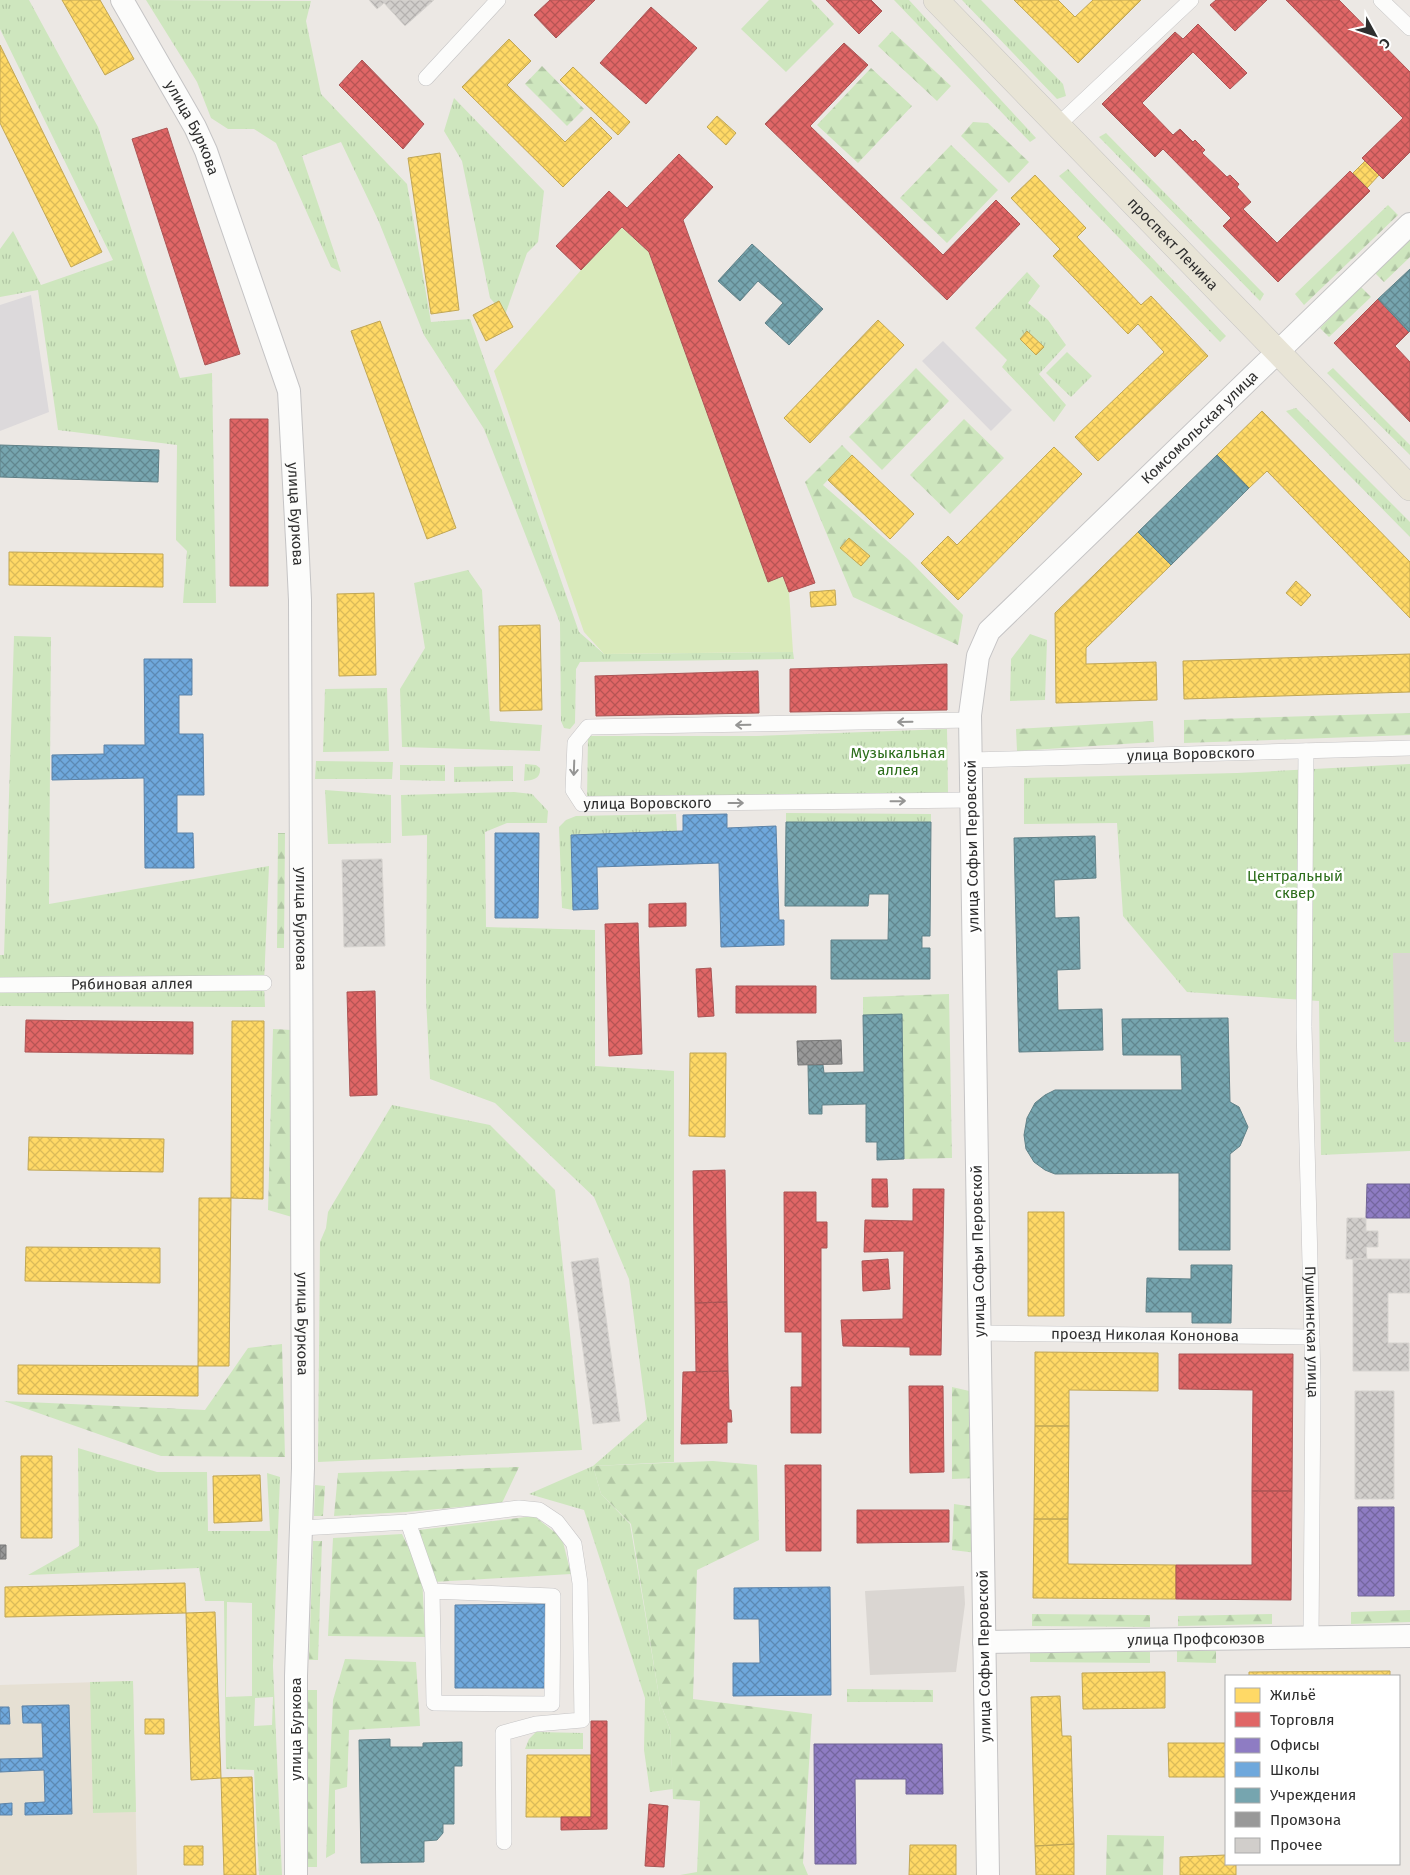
<svg xmlns="http://www.w3.org/2000/svg" width="1410" height="1875" font-family="'Fira Sans',sans-serif">
  <style>
    .industrial { fill: #dcd9db }
    .education { fill: #e6e0d3 }
    .grass { fill: url(#grass-tufts); fill-rule: evenodd }
    .forest { fill: url(#forest-firs) }
    .pitch { fill: #d9eabb }
    .plaza { fill: #dad6d2 }
    .homes { fill: url(#homes-cross-hatch); stroke: #c0a655 }
    .shops { fill: url(#shops-cross-hatch); stroke: #ab5555 }
    .offices { fill: url(#offices-cross-hatch); stroke: #716596 }
    .schools { fill: url(#schools-cross-hatch); stroke: #5c83a8 }
    .public { fill: url(#public-cross-hatch); stroke: #608188 }
    .industry { fill: url(#industry-cross-hatch); stroke: #797979 }
    .building { fill: url(#building-cross-hatch); stroke: #d7d4d0 }
    .lines { fill: none; stroke-linecap: round; stroke-linejoin: round }
    .street-casing { stroke: #c5c4c5; stroke-width: 16 }
    .secondary-casing { stroke: #c5c4c5; stroke-width: 24 }
    .primary-casing { stroke: #c6c5c4; stroke-width: 26 }
    .street { stroke: #fcfcfb; stroke-width: 15 }
    .secondary { stroke: #fcfcfb; stroke-width: 22 }
    .primary { stroke: #e8e4d6; stroke-width: 25 }
    .oneway { stroke: #959594 }
    .labels { text-anchor: middle; dominant-baseline: central; stroke-width: 5; stroke-linejoin: round; paint-order: stroke }
    .street-label { font-size: 15px; fill: #2e2e2e; stroke: #fff }
    .park-label { font-size: 15px; fill: #2c6e1b; stroke: #fff }
  </style>
  <defs>
    <pattern id="grass-tufts" width="24" height="20" patternUnits="userSpaceOnUse" patternTransform="scale(1.25)"><rect width="24" height="20" fill="#cee6be"/><path d="M3 7l-1-3M5 7V3M7 7l1-3M15 17l-1-3M17 17v-4M19 17l1-3" fill="none" stroke="#b1c6a4"/></pattern>
    <pattern id="forest-firs" width="22" height="20" patternUnits="userSpaceOnUse" patternTransform="scale(1.25)"><rect width="22" height="20" fill="#cee6be"/><path d="M5 1l3.5 6h-7zM16 11l3.5 6h-7z" fill="#b1c6a4"/></pattern>
    <pattern id="homes-cross-hatch" width="8" height="8" patternUnits="userSpaceOnUse" patternTransform="scale(1.25)"><rect width="8" height="8" fill="#ffd966"/><path d="M0 0l8 8M0 8l8-8" fill="none" stroke="#dbbb59"/></pattern>
    <pattern id="shops-cross-hatch" width="8" height="8" patternUnits="userSpaceOnUse" patternTransform="scale(1.25)"><rect width="8" height="8" fill="#e06666"/><path d="M0 0l8 8M0 8l8-8" fill="none" stroke="#b65454"/></pattern>
    <pattern id="offices-cross-hatch" width="8" height="8" patternUnits="userSpaceOnUse" patternTransform="scale(1.25)"><rect width="8" height="8" fill="#8e7cc3"/><path d="M0 0l8 8M0 8l8-8" fill="none" stroke="#74669f"/></pattern>
    <pattern id="schools-cross-hatch" width="8" height="8" patternUnits="userSpaceOnUse" patternTransform="scale(1.25)"><rect width="8" height="8" fill="#6fa8dc"/><path d="M0 0l8 8M0 8l8-8" fill="none" stroke="#5c89b3"/></pattern>
    <pattern id="public-cross-hatch" width="8" height="8" patternUnits="userSpaceOnUse" patternTransform="scale(1.25)"><rect width="8" height="8" fill="#76a5af"/><path d="M0 0l8 8M0 8l8-8" fill="none" stroke="#61878f"/></pattern>
    <pattern id="industry-cross-hatch" width="8" height="8" patternUnits="userSpaceOnUse" patternTransform="scale(1.25)"><rect width="8" height="8" fill="#999"/><path d="M0 0l8 8M0 8l8-8" fill="none" stroke="#7d7d7d"/></pattern>
    <pattern id="building-cross-hatch" width="8" height="8" patternUnits="userSpaceOnUse" patternTransform="scale(1.25)"><rect width="8" height="8" fill="#d1cecb"/><path d="M0 0l8 8M0 8l8-8" fill="none" stroke="#b4b1af"/></pattern>
  </defs>
  <rect width="100%" height="100%" fill="#ece8e4"/>
  <path class="industrial" d="M31,295l18,117 -49,19v-126z
    M943,341l69,69 -21,21 -69,-70z"/>
  <path class="education" d="M133,1681l4,194h-137v-190z"/>
  <path class="grass" d="M0,0h29l69,127 82,251 32,-5 4,230h-33l4,-52 -11,-11 1,-95 -119,-15 -20,-140 -38,7v-48l13,-18 28,54 72,-25 -113,-231z
    M146,0l165,1 -5,20 15,73 86,90 24,138 39,-3 109,313 25,22 189,-2 1,7 -214,3 -4,7 -1,54 -5,6 -6,-1 -3,-7 -1,-98 -76,-194 -60,-94 -45,-113 -38,-80 -39,14 39,116 -10,-5 -55,-124 -22,-14h-26l-17,-11 -14,-36z
    M769,0h42l23,24 -48,48 -45,-43z
    M894,0h15l127,138 -6,4z
    M962,0h19l82,84 3,12 -9,3z
    M454,98l90,93 -6,51 -11,11 -22,62 -15,-17 -28,-137 -18,-30z
    M1106,133l158,161 -4,7 -161,-164z
    M1068,169l158,167 -6,6 -161,-166z
    M1027,272l13,14 -12,17 20,17 18,25 -27,29 27,31 -12,17 -52,-55 5,-7 -32,-32z
    M1067,352l25,24 -21,21 -25,-24z
    M1333,368l77,77v10l-83,-82z
    M1296,408l114,114v15l-124,-126z
    M468,570l14,20 8,131 52,4 -2,26 -138,-4 -2,-58 25,-41 -11,-65z
    M1030,634l17,6 -2,60 -35,1 1,-42z
    M14,636l37,1 -2,267 220,-38 -5,117 1,24 -265,-1v-51h4z
    M387,688l2,63 -66,1 2,-63z
    M947,729l1,64 -361,7 1,-64h168z
    M316,761l77,1 -1,17h-77z
    M525,764l11,1 4,3c1,11 -7,12 -16,13z
    M1410,764v387l-89,4 -2,-154 -132,-9 -64,-76 -6,-93 -93,1v-46l213,-5z
    M400,765h45v16l-45,-1z
    M513,766v15l-59,1v-15z
    M325,790l66,5v48l-63,1z
    M514,792l18,2 16,17 -1,12h-40l-22,9 1,95 109,3v136l79,5v391l-81,4 8,28 29,30 30,178 10,27 3,60 -23,3 -6,-42 1,-52 -61,-188 -55,-16 64,-28 54,-47 -18,-140 -35,-82 -99,-94 -65,-24 -4,-82 1,-162 -25,1 -1,-41z
    M786,813l145,1v8h-145z
    M676,814l1,17 -106,4 2,75 -11,-2 -3,-81 7,-7 10,-4z
    M392,1105l98,20 65,65 27,260 -264,12 2,-220 6,-14 2,-16z
    M78,1448l79,24h50l1,59h62l-3,-58 13,4 -7,189 9,209h-23l-5,-105 -28,-1 -2,-168h-19l-6,-33 -171,7 51,-29zM227,1602l25,1v93l-26,1zM273,1697l-1,28 -18,1 1,-28z
    M133,1681l3,131 -43,1 -3,-131z
    M536,1732l47,1v16h-58l4,-10z"/>
  <path class="forest" d="M892,31l59,55 -14,15 -59,-55z
    M542,66l42,43 -17,17 -42,-42z
    M871,68l41,38 -54,57 -41,-38z
    M973,122l15,1 41,39 -20,21 -48,-47z
    M951,145l47,45 -51,53 -47,-45z
    M1388,205l10,10 -94,90 -9,-11z
    M1410,238v19l-26,25 -10,-10z
    M1361,287l10,10 -42,40 -9,-9z
    M916,368l33,33 -67,69 -33,-33z
    M964,419l40,39 -54,56 -40,-39z
    M842,445l10,10 -29,30 86,75 54,55 -5,30 -105,-48 -48,-115z
    M1410,713v22l-226,8v-23z
    M1153,721l1,21 -137,9 -1,-22z
    M278,833h7l-1,115h-7z
    M949,994l3,164 -48,1 -2,-144h-39v-18z
    M273,1029l19,1v187l-24,-7z
    M282,1344l3,113 -124,-1 -157,-55 201,9 43,-62z
    M952,1387l26,6 -1,85 -25,1z
    M713,1461l44,4 2,75 -62,30 -4,129 119,15 -9,149 5,12h-128l17,-3 3,-71 -27,-2 -3,-70 -10,-27 -29,-178 -30,-30 -8,-28z
    M519,1467l-17,36 -96,9 -72,4 4,-43z
    M315,1485l10,1 -2,30h-9z
    M954,1504l21,3 2,46 -25,-3z
    M534,1516l28,22 9,36 -138,8 -14,-52z
    M402,1534l20,41 3,62 -97,-1 5,-98z
    M313,1541h9l-4,119h-9z
    M1410,1610v12l-59,2v-12z
    M1032,1614l118,1v12l-118,-1z
    M1272,1614v10l-94,2v-10z
    M1177,1651h39v12l-39,-1z
    M1030,1652h120v11l-120,-1z
    M345,1659l71,3 4,64 -71,4 -2,57 -12,3v63l-9,5 7,-158z
    M847,1689l86,1v12h-86z
    M307,1690h10v177h-9z
    M1107,1835l57,1 -1,39h-57z"/>
  <path class="pitch" d="M622,227l27,25 119,329 15,-5 6,16 4,60 -189,2 -20,-22 -90,-261 87,-101z"/>
  <path class="plaza" d="M1393,953h17v89h-16z
    M964,1586l1,18 -9,68 -86,3 -5,-84z"/>
  <path class="homes" d="M62,0h38l34,59 -29,16z
    M1014,0h44l17,17 18,-17h48l-63,63z
    M509,39l22,22 -24,24 58,57 26,-25 21,21 -49,49 -101,-100z
    M0,45l102,207 -31,15 -71,-144z
    M573,67l57,55 -12,13 -58,-55z
    M717,116l19,17 -10,12 -19,-18z
    M440,153l19,157 -28,4 -23,-156z
    M1365,161l14,14 -12,13 -14,-15z
    M1035,175l51,53 -9,9 64,68 10,-9 57,60 -110,105 -23,-24 89,-85 -26,-28 -10,10 -75,-78 7,-7 -49,-51z
    M499,301l14,26 -27,14 -13,-26z
    M878,320l26,25 -94,98 -26,-25z
    M380,321l76,207 -29,11 -76,-208z
    M1027,331l17,16 -8,8 -16,-16z
    M1262,411l148,151v56l-143,-147 -18,17 -32,-33z
    M1054,447l28,27 -124,126 -37,-37 27,-27 9,9z
    M852,455l62,59 -24,25 -62,-59z
    M1138,532l33,33 -85,83v16l70,-2 1,38 -101,3 -1,-90z
    M849,538l21,18 -9,10 -21,-18z
    M9,552l154,2v33l-154,-2z
    M1296,581l15,14 -10,11 -15,-13z
    M835,590l1,15 -25,2 -1,-15z
    M374,593l2,82 -37,1 -2,-82z
    M540,625l2,85 -42,1 -1,-85z
    M1410,654v38l-226,7 -1,-38z
    M232,1021h32l-1,178 -32,-1z
    M690,1053h36l-1,84 -36,-1z
    M29,1137l135,2 -1,33 -135,-2z
    M199,1198h32l-2,168h-31z
    M1028,1212h36v104h-36z
    M26,1247l134,1v35l-135,-2z
    M1035,1352l123,1v38l-89,-1v36h-34z
    M18,1365l180,1v30l-180,-2z
    M1035,1426h34l-1,93h-34z
    M21,1456h31v82h-31z
    M260,1475l2,46 -48,2 -1,-47z
    M1034,1519h34v45l108,1v34l-143,-1z
    M185,1583l1,30 -181,4v-30z
    M215,1612l6,166 -30,2 -5,-167z
    M1390,1671v5h-141v-4z
    M1165,1672v36l-82,1 -1,-36z
    M1060,1696l2,40h9l3,108 -39,2 -4,-149z
    M145,1719h19v15h-19z
    M1168,1743h58v34h-57z
    M527,1755h64v62h-65z
    M252,1777l4,98h-32l-3,-97z
    M1074,1844v31h-38l-1,-29z
    M910,1845h46v30h-47z
    M184,1846h19v19h-19z
    M1226,1855v9h10v11h-56v-18z"/>
  <path class="shops" d="M550,0h45l-39,38 -22,-23z
    M826,0h45l11,11 -23,23z
    M1216,0h51l-32,31 -25,-26z
    M1286,0h53l71,72v80l-27,27 -21,-21 41,-40z
    M651,7l46,41 -51,56 -46,-41z
    M1198,24l49,49 -17,16 -37,-37 -51,51 31,32 7,-6 13,13 2,-2 10,10 -3,3 25,24 3,-2 9,9 -2,3 14,15 -8,7 34,34 73,-72 20,20 -92,91 -55,-56 8,-8 -68,-69 -8,8 -53,-53 73,-72 8,7z
    M844,43l24,22 -58,61 133,129 53,-55 24,24 -73,76 -182,-176z
    M362,60l62,64 -21,25 -64,-64z
    M167,128l73,226 -35,11 -73,-226z
    M679,154l34,33 -30,33 132,363 -26,9 -6,-16 -15,6 -119,-330 -27,-25 -41,43 -25,-24 53,-55 18,17z
    M1378,299l31,33 -14,14 15,16v60l-76,-79z
    M230,419h38v167h-38z
    M947,664v46l-157,2v-43z
    M758,671l1,42 -163,3 -1,-40z
    M686,903v23l-37,1v-23z
    M638,923l4,131 -33,2 -4,-132z
    M711,968l3,48 -16,1 -2,-48z
    M736,986h80v27h-80z
    M375,991l2,104 -27,1 -3,-104z
    M26,1020l167,2v32l-168,-2z
    M725,1170l2,132 -32,1 -2,-132z
    M872,1179h15l1,28h-16z
    M913,1189h31l-3,166h-31v-8l-67,-1 -2,-26 62,-1 1,-68 -40,1 1,-32 48,1z
    M784,1192h32v30h11v26h-6v185h-30v-46h11v-55h-17z
    M888,1259l2,30 -27,2 -1,-30z
    M727,1302l1,69 -32,1 -1,-69z
    M1179,1354h114l-1,137h-40l1,-101 -74,-1z
    M728,1371l1,39h2l1,12h-5v21l-46,1 2,-72z
    M909,1386h34l1,86 -34,1z
    M785,1465h36v86h-35z
    M1252,1491h40l-1,109 -115,-1v-34h76z
    M857,1510h92v32l-92,1z
    M591,1721h16v108l-46,1v-13h30z
    M649,1804l19,2 -4,61 -19,-1z"/>
  <path class="offices" d="M1367,1184h43v34h-44z
    M1358,1507h36v89h-36z
    M814,1744h128l1,50h-37v-15h-51l1,85h-41z"/>
  <path class="schools" d="M144,659h48v36h-13v39h24l1,61h-27v38h16l1,35h-49l-1,-90 -92,2v-25l52,-1v-9h41z
    M727,814v14l49,-2 3,94h5v25l-63,2 -2,-84 -122,4 1,42 -25,1 -2,-75 112,-4v-16z
    M495,833h44l-1,85h-43z
    M830,1587l1,108 -98,1v-33h27l-1,-44h-25v-31z
    M545,1604l1,84h-91v-83z
    M69,1705l3,109 -47,1v-12l20,-1 -1,-32 -44,2v-13l43,-1 -1,-35h-19l-1,-17z
    M0,1707h9l1,17h-10z
    M12,1803v12h-12v-11z"/>
  <path class="public" d="M752,244l71,65 -34,36 -24,-22 18,-20 -25,-22 -18,20 -22,-20z
    M1410,269v62l-1,1 -31,-33z
    M0,445l159,5 -1,32 -158,-5z
    M1217,455l32,33 -78,77 -33,-33z
    M786,822h145l-1,114h-8v12h8v31h-99v-39h57l1,-46h-20l-1,12h-83z
    M1095,836l1,42 -42,2 1,38 24,-1 1,52 -23,1 1,40 44,-1 1,41 -84,2 -5,-214z
    M902,1014l2,145 -27,1v-18h-11v-38l-44,1v9h-13l-1,-49h15l1,8 40,-1 -1,-57z
    M1228,1018l2,84 9,5 9,20 -8,19 -10,8v96h-51v-77l-124,1 -10,-4 -11,-8 -8,-13 -2,-14 3,-17 8,-15 10,-8 10,-5h127l-1,-35h-58l-1,-36z
    M1191,1265h41l-1,58h-39v-11h-46l1,-34 44,1z
    M390,1739v8h33v-4l39,-1v24h-8v58h-11v9l-6,7 -13,1v21l-63,1 -2,-123z"/>
  <path class="industry" d="M841,1040l1,24 -44,1 -1,-24z
    M0,1545h6v14h-6z"/>
  <path class="building" d="M369,0h65l-29,26 -21,-23 -7,6z
    M382,859l3,87 -41,1 -2,-87z
    M1347,1218h19v13h12v16h-12l1,12h-21z
    M598,1258l22,163 -27,3 -22,-162z
    M1353,1259h57v34h-22v50h21v28h-56z
    M1355,1391h39v108h-39z"/>
  <g class="lines">
    <g class="street-casing">
      <g id="street">
        <path d="M1381,0l29,28"/>
        <path d="M426,78l72,-78"/>
        <path d="M1057,126l134,-126"/>
        <path id="s1" d="M970,720l-382,7 -13,16 -2,47 9,14 390,-4"/>
        <path id="s2" d="M1306,751l-2,276 9,354 -2,256"/>
        <path id="s3" d="M971,760l439,-12"/>
        <path id="s4" d="M0,985l264,-2"/>
        <path id="s5" d="M979,1333l333,4"/>
        <path d="M408,1522l24,69 2,112 118,1 1,-108 -121,-5"/>
        <path d="M301,1528l107,-6 111,-14 20,2 18,12 17,22 6,39 2,137 -46,4 -33,9 1,109"/>
      </g>
    </g>
    <g class="secondary-casing">
      <g id="secondary">
        <path id="s6" d="M122,0l73,127 11,24 83,240 9,167 2,42 3,868 -7,208v199"/>
        <path id="s7" d="M984,1642l426,-6"/>
        <path id="s8" d="M988,1875l-18,-1160 8,-59 11,-25 421,-407"/>
      </g>
    </g>
    <g class="primary-casing">
      <g id="primary">
        <path id="s9" d="M936,0l474,488"/>
      </g>
    </g>
    <use href="#street" class="street"/>
    <use href="#secondary" class="secondary"/>
    <use href="#primary" class="primary"/>
  </g>
  <defs><path id="oneway-shaft" d="M-6 0H5M1.5-3L5.5 0L1.5 3" fill="none" stroke-width="1.6" stroke-linecap="round" stroke-linejoin="round" transform="scale(1.25)"/></defs>
  <g class="oneway">
    <use href="#oneway-shaft" transform="translate(905 722) rotate(179)"/>
    <use href="#oneway-shaft" transform="translate(743 725) rotate(179)"/>
    <use href="#oneway-shaft" transform="translate(574 768) rotate(92)"/>
    <use href="#oneway-shaft" transform="translate(898 801) rotate(-1)"/>
    <use href="#oneway-shaft" transform="translate(736 803)"/>
  </g>
  <g class="labels">
    <g class="street-label">
      <text stroke="none"><textPath href="#s6" startOffset="146">улица Буркова</textPath></text>
      <text stroke="none"><textPath href="#s9" startOffset="340">проспект Ленина</textPath></text>
      <text stroke="none"><textPath href="#s8" startOffset="1540">Комсомольская улица</textPath></text>
      <text stroke="none"><textPath href="#s6" startOffset="550">улица Буркова</textPath></text>
      <text stroke="none"><textPath href="#s3" startOffset="220">улица Воровского</textPath></text>
      <text stroke="none"><textPath href="#s1" startOffset="532">улица Воровского</textPath></text>
      <text transform="translate(972 846) rotate(-91)">улица Софьи Перовской</text>
      <text stroke="none"><textPath href="#s6" startOffset="955">улица Буркова</textPath></text>
      <text stroke="none"><textPath href="#s4" startOffset="132">Рябиновая аллея</textPath></text>
      <text transform="translate(978 1251) rotate(-91)">улица Софьи Перовской</text>
      <text stroke="none"><textPath href="#s6" startOffset="1360">улица Буркова</textPath></text>
      <text stroke="none"><textPath href="#s2" startOffset="581">Пушкинская улица</textPath></text>
      <text stroke="none"><textPath href="#s5" startOffset="166">проезд Николая Кононова</textPath></text>
      <text stroke="none"><textPath href="#s7" startOffset="212">улица Профсоюзов</textPath></text>
      <text transform="translate(984 1656) rotate(-91)">улица Софьи Перовской</text>
      <text transform="translate(296 1729) rotate(-90)">улица Буркова</text>
    </g>
    <g class="park-label">
      <text x="898" y="753">Музыкальная<tspan x="898" dy="17">аллея</tspan></text>
      <text x="1295" y="876">Центральный<tspan x="1295" dy="17">сквер</tspan></text>
    </g>
  </g>
  <rect x="1225" y="1675" width="175" height="190" fill="#ffffff" stroke="#ababab"/>
  <rect x="1235" y="1688" width="25" height="15" fill="#ffd966" stroke="#ababab"/>
  <text x="1270" y="1700" font-size="15" fill="#2e2e2e">Жильё</text>
  <rect x="1235" y="1712" width="25" height="15" fill="#e06666" stroke="#ababab"/>
  <text x="1270" y="1725" font-size="15" fill="#2e2e2e">Торговля</text>
  <rect x="1235" y="1738" width="25" height="15" fill="#8e7cc3" stroke="#ababab"/>
  <text x="1270" y="1750" font-size="15" fill="#2e2e2e">Офисы</text>
  <rect x="1235" y="1762" width="25" height="15" fill="#6fa8dc" stroke="#ababab"/>
  <text x="1270" y="1775" font-size="15" fill="#2e2e2e">Школы</text>
  <rect x="1235" y="1788" width="25" height="15" fill="#76a5af" stroke="#ababab"/>
  <text x="1270" y="1800" font-size="15" fill="#2e2e2e">Учреждения</text>
  <rect x="1235" y="1812" width="25" height="15" fill="#999999" stroke="#ababab"/>
  <text x="1270" y="1825" font-size="15" fill="#2e2e2e">Промзона</text>
  <rect x="1235" y="1838" width="25" height="15" fill="#d1cecb" stroke="#ababab"/>
  <text x="1270" y="1850" font-size="15" fill="#2e2e2e">Прочее</text>
  <g transform="translate(1375 35) rotate(130)" stroke="#ffffff" stroke-width="4" paint-order="stroke">
  <path d="M0-4L9 19L0 12L-9 19Z" fill="#2e2e2e"/>
  <text y="-8" font-size="14" font-weight="bold" text-anchor="middle" fill="#2e2e2e">С</text>
  </g>
</svg>
